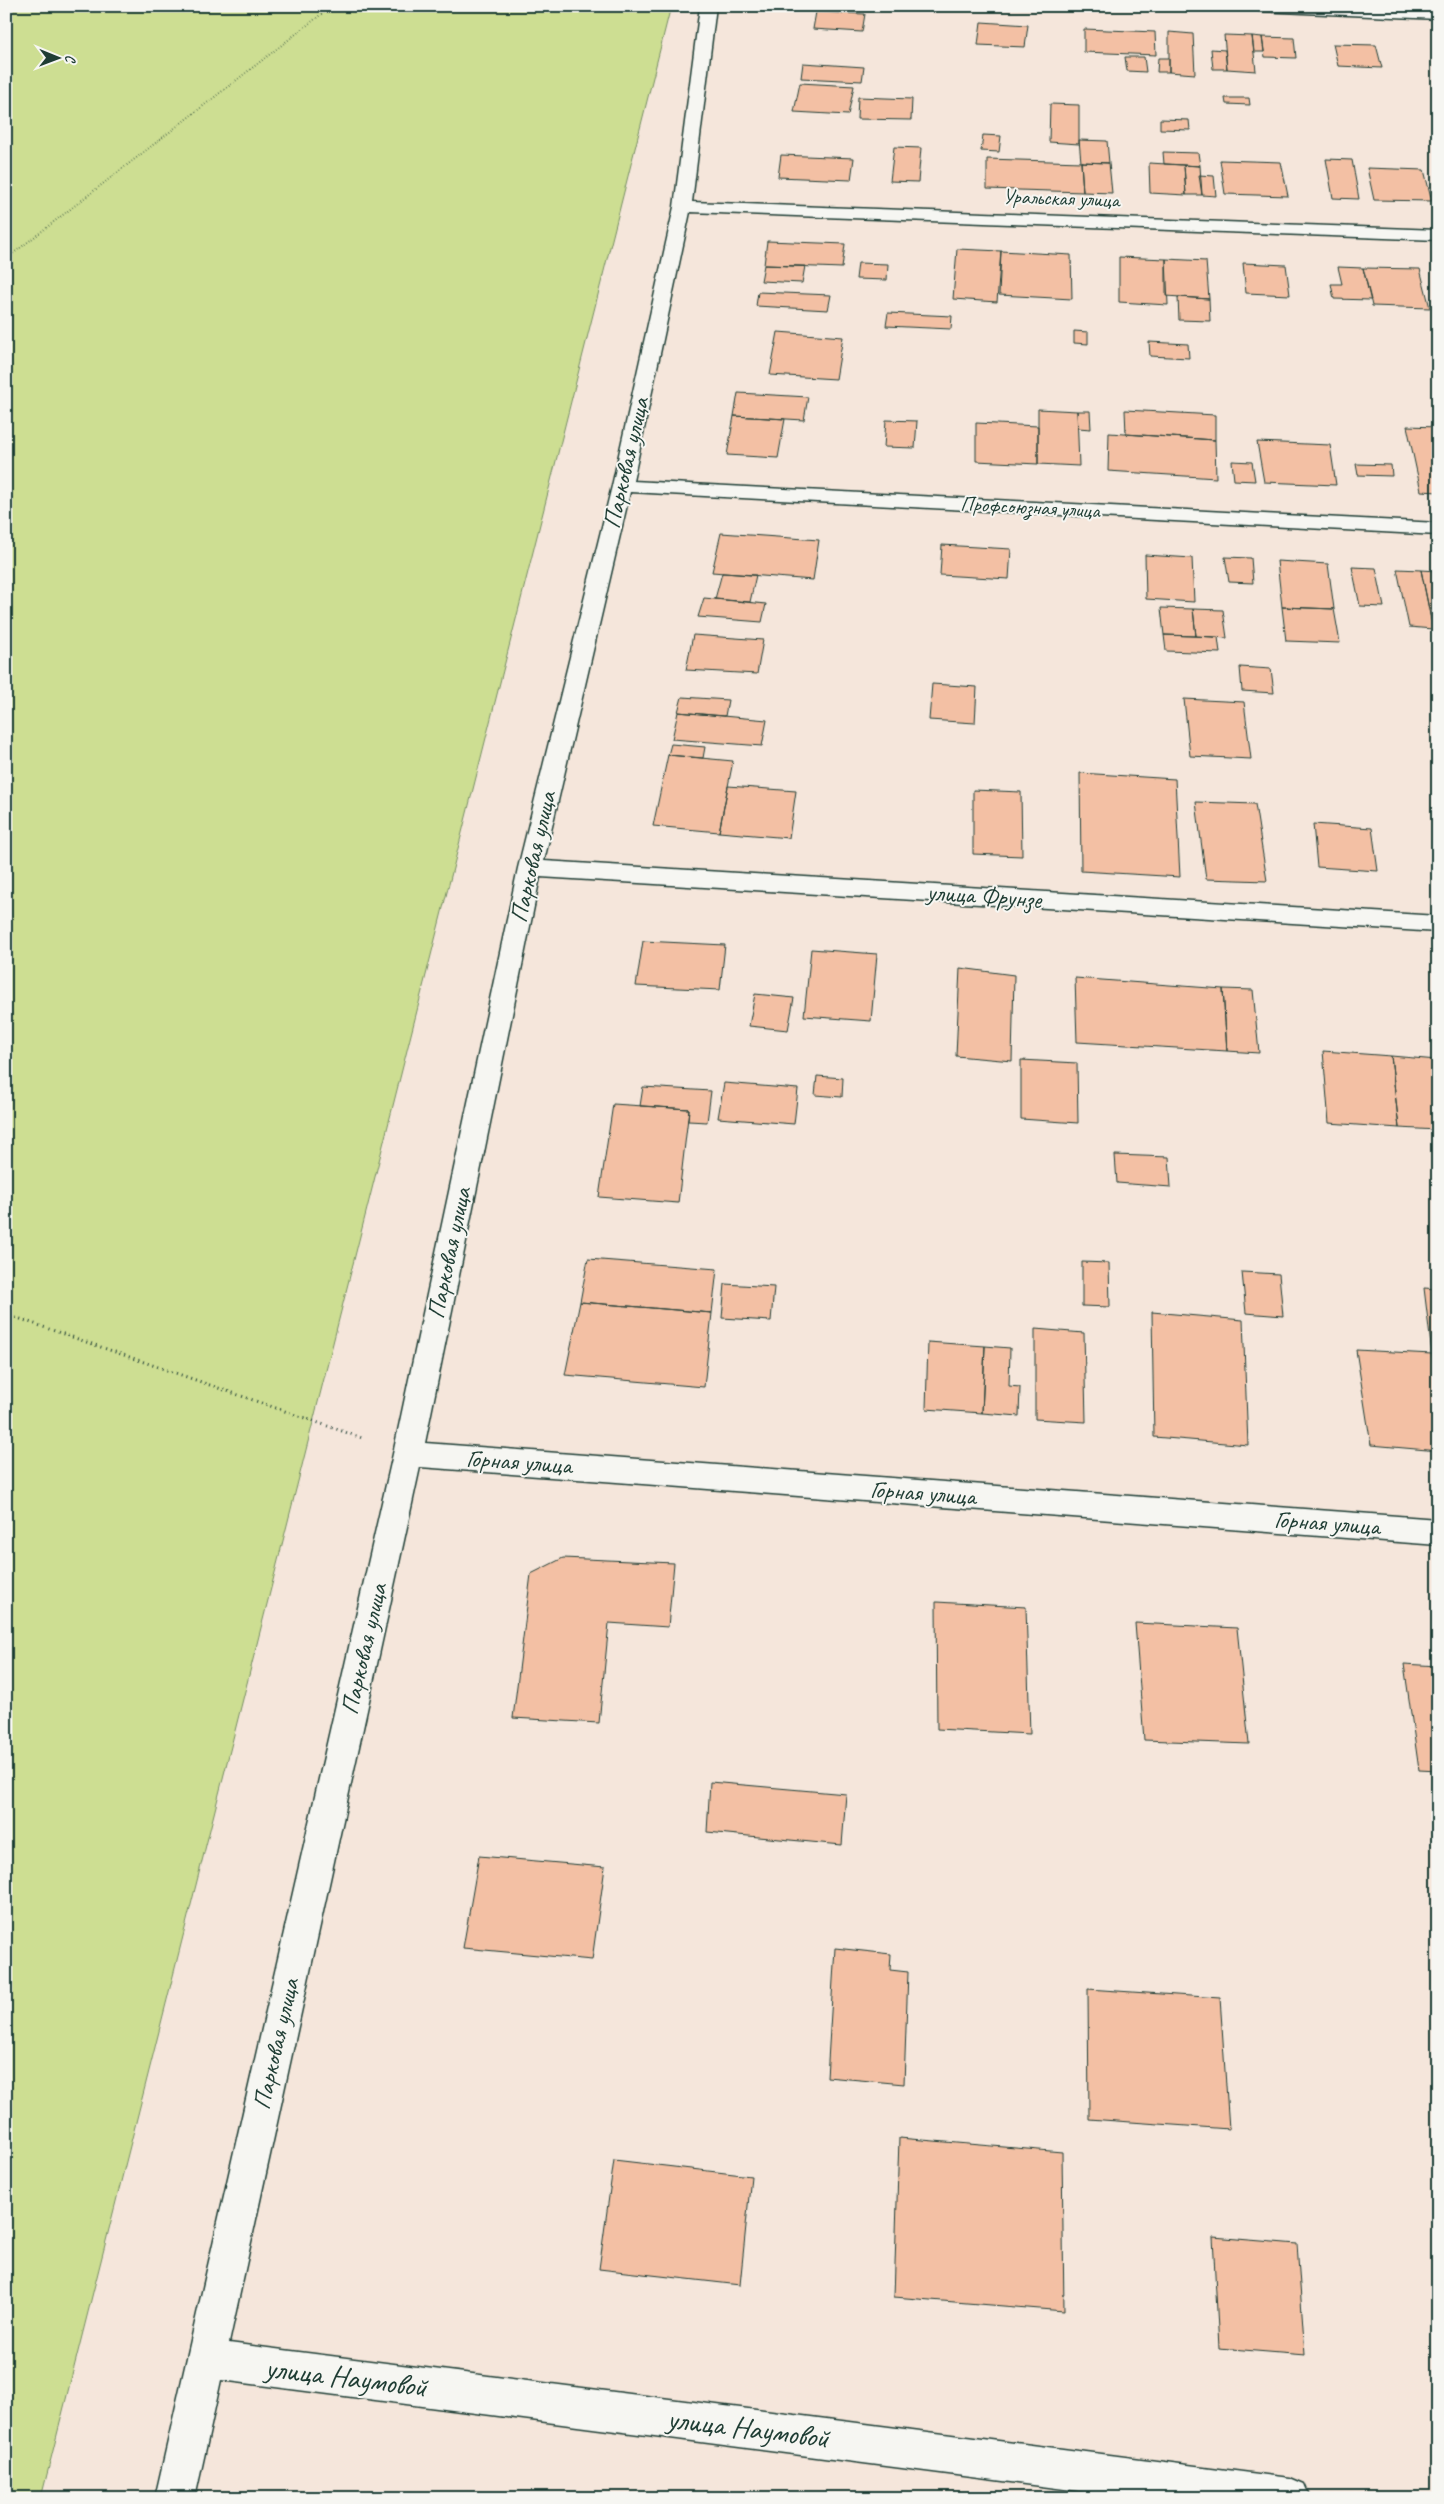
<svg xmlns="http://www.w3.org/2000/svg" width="1444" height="2504" font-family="Caveat,sans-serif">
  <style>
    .green { fill: #cdde92; stroke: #768e63 }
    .building { fill: #f3c0a4; stroke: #1f3d34 }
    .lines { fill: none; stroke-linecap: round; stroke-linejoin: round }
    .minor-casing { stroke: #1f3d34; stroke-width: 3 }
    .path-far1 { stroke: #1f3d34; stroke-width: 2; stroke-dasharray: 0.5 2.5; stroke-linecap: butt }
    .path { stroke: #1f3d34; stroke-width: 3; stroke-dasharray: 1 4; stroke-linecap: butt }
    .minor { fill: #f6f6f2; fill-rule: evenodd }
    .labels { text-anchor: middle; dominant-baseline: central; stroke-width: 4; stroke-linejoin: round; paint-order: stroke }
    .far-street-label { font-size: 21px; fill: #1f3d34; stroke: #f6f6f2 }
    .street-label { font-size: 25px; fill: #1f3d34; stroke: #f6f6f2 }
    .near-street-label { font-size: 30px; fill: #1f3d34; stroke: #f6f6f2 }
  </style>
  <rect width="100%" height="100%" fill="#f5e6db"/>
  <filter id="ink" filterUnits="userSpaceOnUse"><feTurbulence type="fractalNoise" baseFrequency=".02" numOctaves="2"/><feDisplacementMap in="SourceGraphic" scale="10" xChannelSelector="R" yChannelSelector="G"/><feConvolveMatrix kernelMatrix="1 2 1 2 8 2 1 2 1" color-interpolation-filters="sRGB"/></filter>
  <g filter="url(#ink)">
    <path class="green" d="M6,6h665l-630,2492h-35z"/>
    <path class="building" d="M816,12l49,2 -3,18 -49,-3z
      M981,22l47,3 -3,22 -47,-2z
      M1084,29l71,3 1,23 -72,-3z
      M1169,32l24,2 2,40 -26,-2z
      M1224,35l28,1 4,35 -29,-2z
      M1252,36l10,1 2,15h-10z
      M1262,37l32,1 2,20 -31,-1z
      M1333,44l43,1 6,23 -44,-2z
      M1211,49l14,1 2,19h-14z
      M1125,57h19l2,15 -19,-1z
      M1158,58h11v14h-12z
      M803,63l61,4 -2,14 -61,-3z
      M800,83l54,3 -6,29 -54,-3z
      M858,97l54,2 -1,21 -54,-1z
      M1225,98h24l1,7 -24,-1z
      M1050,104l29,1v39l-30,-2z
      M1160,119l29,1 1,10 -30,-1z
      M983,135l18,1 -2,16 -18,-1z
      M1079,140l28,1 2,22 -28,-1z
      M894,147l27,1 -3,34 -28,-1z
      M1163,152l35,1 2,13 -36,-2z
      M781,155l73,3 -3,22 -73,-3z
      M987,159l94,3 2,30 -96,-3z
      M1326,159l26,1 7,39 -26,-1z
      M1220,160l61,2 7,34 -63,-2z
      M1081,162l28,1 3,30 -29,-1z
      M1149,163l35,2 2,30 -36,-2z
      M1184,165l16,1 2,29h-16z
      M1367,168l57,2 8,31 -58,-1z
      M1199,175l15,1 2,20 -14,-1z
      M767,241l78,3 -3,24 -78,-3z
      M957,249l44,2 -4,51 -44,-3z
      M1001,251l70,4 1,44 -73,-4z
      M1119,257l47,2 2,46 -49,-3z
      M1166,259l40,2 3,38 -43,-3z
      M858,263l30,1 -1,16 -31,-1z
      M1243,263l43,2 4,30 -44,-2z
      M764,265l41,1 -3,17 -41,-2z
      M1338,267l25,1 8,32 -37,-1 -3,-15h11z
      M1363,268l57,1 10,39 -58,-2z
      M758,292l73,3 -3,15 -72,-4z
      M1178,297l31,2 1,22 -31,-1z
      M888,313l64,3 -1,13 -65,-3z
      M1074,331l14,1v12l-14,-1z
      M778,332l65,5 -7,42 -66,-4z
      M1149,342l39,2 1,14 -39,-2z
      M738,393l70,4 -4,23 -70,-4z
      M1038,409l39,2 2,55 -41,-2z
      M1125,410l90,5v25l-89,-6z
      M1077,411h13l1,18 -13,-1z
      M734,416l51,3 -7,39 -51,-3z
      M886,420l31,1 -2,27 -31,-1z
      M976,423l62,3v38l-62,-3z
      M1407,426l31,1v65l-17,-1z
      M1109,433l106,7 1,38 -108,-7z
      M1257,442l73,3 6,40 -72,-3z
      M1232,461l20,1 3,19 -21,-1z
      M1356,464l35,1 1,11 -34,-1z
      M721,533l98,7 -6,40 -101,-8z
      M942,545l69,4 -2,30 -69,-4z
      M1145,555l47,3 2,44 -48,-3z
      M1225,557l26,1 2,25 -24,-1z
      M1277,561l51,3 6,45 -52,-2z
      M1352,567l24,1 8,39 -24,-1z
      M1397,569l24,1 12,59 -24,-2z
      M1421,570l17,1v58h-5z
      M722,573l34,2 -6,27 -35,-3z
      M704,598l62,6 -4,18 -64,-5z
      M1282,607l52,2 6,34 -54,-2z
      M1161,608l32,1 3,27 -32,-1z
      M1193,609l30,1 4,28 -31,-2z
      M693,635l70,5 -6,34 -71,-4z
      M1164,635l54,2 2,16 -54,-2z
      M1240,667l31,2 3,24 -32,-2z
      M932,684l45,3 -2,36 -46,-3z
      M682,697l46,3 -3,16 -47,-4z
      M1184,699l60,3 7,57 -61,-3z
      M678,712l89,8 -5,26 -90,-7z
      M671,744l34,3 -2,11 -35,-3z
      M668,755l65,6 -14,71 -66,-6z
      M1080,773l95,6 5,98 -99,-6z
      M728,786l68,5 -7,47 -70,-6z
      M973,790l48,2 1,64 -49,-2z
      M1196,802l59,2 12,77 -61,-2z
      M1313,824l59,4 6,43 -61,-4z
      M643,941l82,4 -5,45 -84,-4z
      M811,949l66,5 -6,67 -67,-5z
      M960,968l54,7 -2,86 -56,-5z
      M1075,978l148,11 4,62 -150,-9z
      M1223,989l30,1 6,63 -32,-2z
      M755,994l39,4 -6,32 -39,-4z
      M1323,1051l68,5 8,72 -70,-5z
      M1391,1056l46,4 1,70 -39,-2z
      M1021,1060l56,3 1,60 -57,-4z
      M817,1076l26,2 -1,19 -27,-2z
      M724,1083l74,6 -4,35 -76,-6z
      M643,1087l68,4 -4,31 -19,-1 1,-12 -49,-3z
      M613,1104l76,5 -11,94 -79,-6z
      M1115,1155l54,2 2,30 -54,-4z
      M588,1259l129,10 -5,44 -132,-11z
      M1082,1262l27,1 1,44 -28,-1z
      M1242,1272l37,2 4,42 -37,-3z
      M725,1284l49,3 -3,34 -49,-3z
      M1424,1288l14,1v105l-6,-40z
      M580,1302l132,11 -8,74 -139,-12z
      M1152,1312l91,8 5,125 -94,-8z
      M1035,1329l49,4 2,89 -51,-3z
      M928,1342l57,4 -3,67 -56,-4z
      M985,1346l25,2 -1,38 11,1 -1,29 -37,-3z
      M1356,1350l76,4 6,40v57l-67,-6z
      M563,1558l111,5 -6,64 -59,-4 -10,100 -86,-5 18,-144z
      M936,1602l90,5 4,127 -93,-5z
      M1135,1623l102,5 12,116 -105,-4z
      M1404,1664l34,2v105l-19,-1z
      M710,1782l136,12 -4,51 -135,-13z
      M479,1856l126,11 -13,93 -129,-12z
      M835,1948l56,6 -1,16 18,2 -4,112 -77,-7z
      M1088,1989l132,9 9,131 -140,-10z
      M899,2138l163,14 2,159 -170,-14z
      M614,2160l137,16 -11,109 -141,-16z
      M1213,2237l84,7 8,111 -86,-7z"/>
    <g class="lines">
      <g class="minor-casing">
        <path id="minor" d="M700,6h16l-24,196 746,28v10l-748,-28 -57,269 805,42v12l-808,-43 -86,369 894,55v16l-898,-55 -115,566 1013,76v26l-1018,-78 -191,876 1061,135 14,6 6,14h-176l-913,-118 -26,118h-40l238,-1044 125,-586 94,-382 62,-279z
          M1252,6h116l70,3v10l-179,-8z"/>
      </g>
      <path class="path-far1" d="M6,259l326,-253"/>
      <path class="path" d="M6,1314l356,124"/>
      <use href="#minor" class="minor"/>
    </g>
  </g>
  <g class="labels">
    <g class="far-street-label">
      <text transform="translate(1061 198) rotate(2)">Уральская улица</text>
      <text transform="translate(1030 507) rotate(3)">Профсоюзная улица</text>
    </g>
    <g class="street-label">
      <text transform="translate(626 463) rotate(-77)">Парковая улица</text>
      <text transform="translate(533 857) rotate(-77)">Парковая улица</text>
      <text transform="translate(984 896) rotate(4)">улица Фрунзе</text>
      <text transform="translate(449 1253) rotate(-78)">Парковая улица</text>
      <text transform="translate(519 1462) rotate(4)">Горная улица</text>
      <text transform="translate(923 1493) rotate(4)">Горная улица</text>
      <text transform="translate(1327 1523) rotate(4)">Горная улица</text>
      <text transform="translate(364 1649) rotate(-77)">Парковая улица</text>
      <text transform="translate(276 2044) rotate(-77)">Парковая улица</text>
    </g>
    <g class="near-street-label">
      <text transform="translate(346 2377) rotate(7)">улица Наумовой</text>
      <text transform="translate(748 2428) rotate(7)">улица Наумовой</text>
    </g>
  </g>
  <rect width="1444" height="2504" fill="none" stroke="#f6f6f2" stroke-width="25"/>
  <rect x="12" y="12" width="1419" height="2479" fill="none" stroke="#1f3d34" stroke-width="2" filter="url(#ink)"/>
  <g transform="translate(58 58) rotate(91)" stroke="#f6f6f2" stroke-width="4" paint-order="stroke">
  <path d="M0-4L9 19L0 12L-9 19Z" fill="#1f3d34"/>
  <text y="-8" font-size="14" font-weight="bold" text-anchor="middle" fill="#1f3d34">С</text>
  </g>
</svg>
